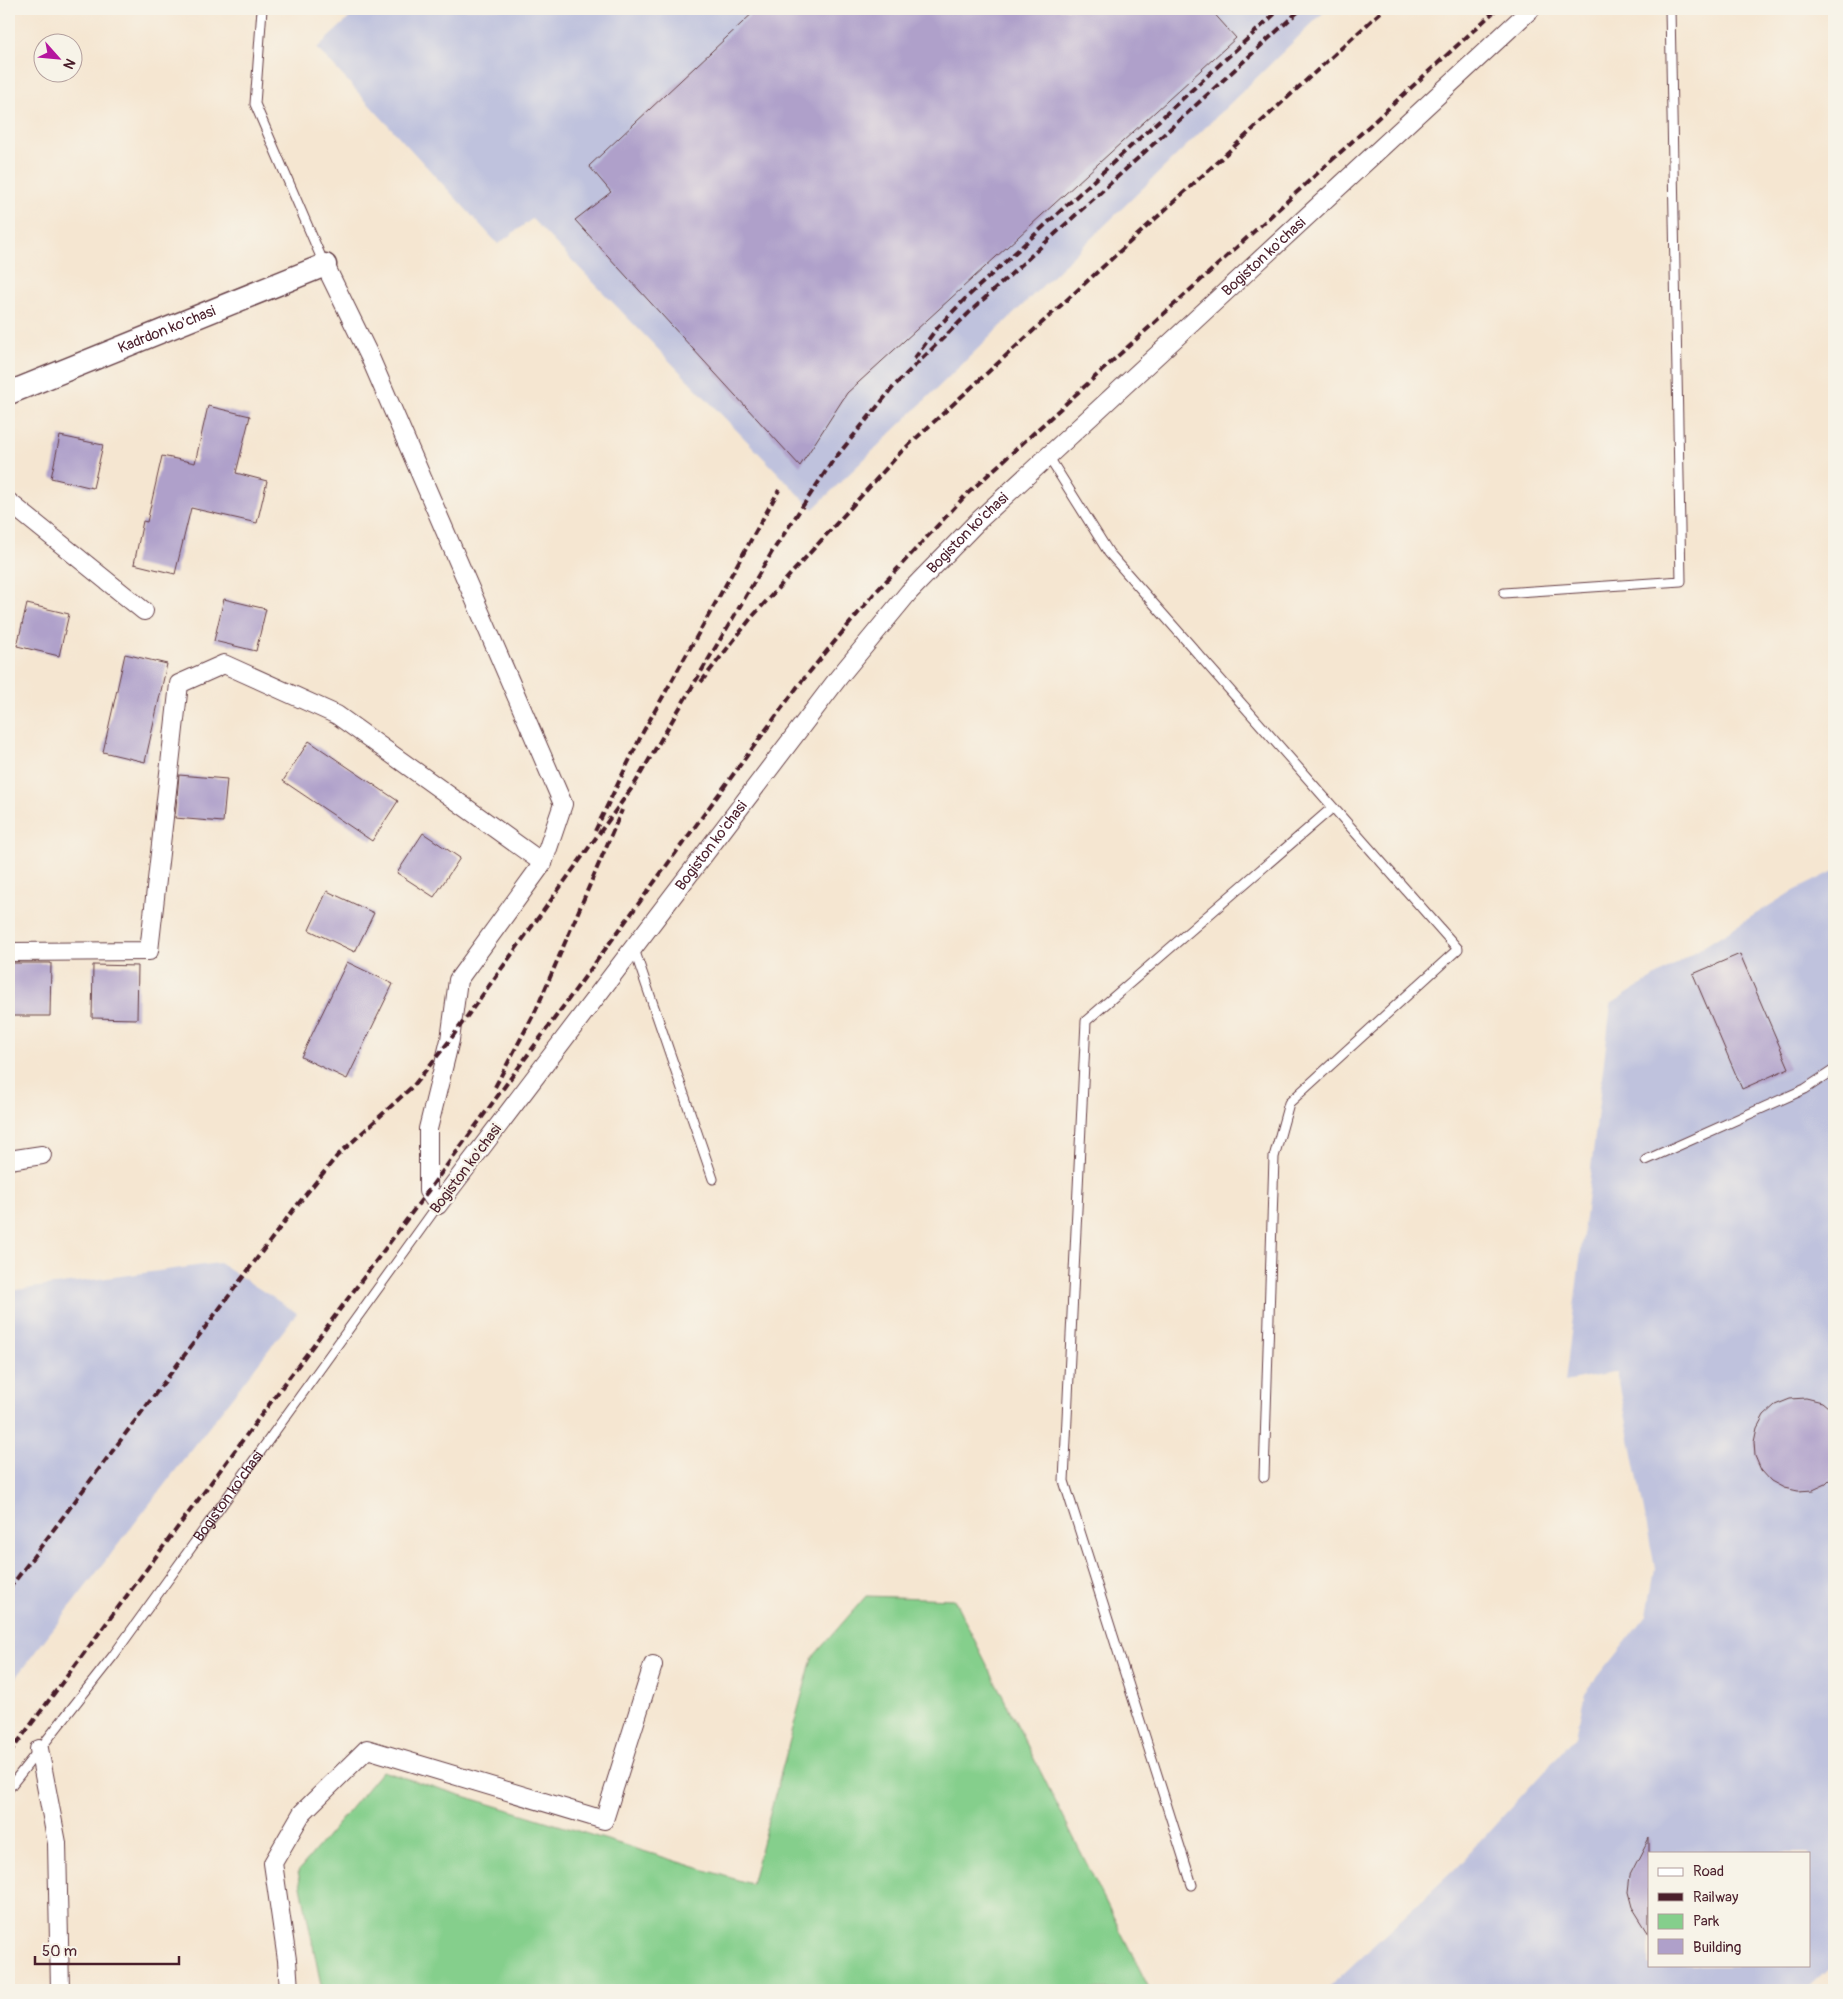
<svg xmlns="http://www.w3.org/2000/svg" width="1843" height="1999" font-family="Pangolin,sans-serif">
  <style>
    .industrial { fill: #bfc2dd; fill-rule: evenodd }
    .green { fill: #85cf8c; stroke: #68775c }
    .building { fill: #afa0ca }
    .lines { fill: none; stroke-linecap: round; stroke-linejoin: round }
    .service-casing { stroke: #643d44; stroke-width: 11 }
    .minor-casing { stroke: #643d44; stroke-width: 20 }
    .tertiary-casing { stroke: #643d44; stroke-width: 25 }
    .service { stroke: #fff; stroke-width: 9 }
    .minor { stroke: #fff; stroke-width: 18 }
    .tertiary { stroke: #fff; stroke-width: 22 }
    .rail { stroke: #4a1f2b; stroke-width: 4; stroke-dasharray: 8 4; stroke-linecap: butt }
    .labels { text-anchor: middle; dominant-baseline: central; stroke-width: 4.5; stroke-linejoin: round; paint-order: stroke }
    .street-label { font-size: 15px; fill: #4a1f2b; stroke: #f7f3e8 }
  </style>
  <rect width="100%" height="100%" fill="#f7f3e8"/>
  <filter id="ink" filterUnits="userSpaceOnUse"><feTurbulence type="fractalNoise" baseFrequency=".02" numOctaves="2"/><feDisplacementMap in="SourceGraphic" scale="10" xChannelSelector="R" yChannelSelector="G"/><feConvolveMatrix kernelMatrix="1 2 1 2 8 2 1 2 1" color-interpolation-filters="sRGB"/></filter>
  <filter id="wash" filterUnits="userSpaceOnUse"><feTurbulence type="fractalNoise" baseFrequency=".0096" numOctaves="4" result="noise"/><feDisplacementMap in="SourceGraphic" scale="20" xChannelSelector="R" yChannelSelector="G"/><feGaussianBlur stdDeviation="1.12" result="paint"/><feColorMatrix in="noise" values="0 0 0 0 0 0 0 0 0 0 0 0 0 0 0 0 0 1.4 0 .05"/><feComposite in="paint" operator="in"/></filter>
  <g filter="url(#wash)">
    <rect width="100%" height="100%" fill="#f5e6d1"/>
    <path class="industrial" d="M359,9h968l-514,500 -281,-290 -34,25 -181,-196z
      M1834,871v1093l-28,26h-480l130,-122 120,-132 9,-43 62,-78 8,-47 -38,-196 -52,10 46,-378 177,-110zM1649,1853h160v112h-160z
      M219,1263l78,50 -288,373v-395z"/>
    <path class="green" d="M866,1596l88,3 196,391h-828l-24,-119 84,-100 369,113 61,-226z"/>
    <g id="blocks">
      <path class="building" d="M757,9h453l26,29 -389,355 -47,73 -225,-246 36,-28 -22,-26z
        M208,406l42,10 -14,57 31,8 -10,42 -66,-15 -16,66 -41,-10 9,-43 4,1 15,-66 33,7z
        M60,436l43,9 -10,43 -42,-10z
        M224,599l42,10 -10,42 -42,-10z
        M27,604l42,10 -10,42 -42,-10z
        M125,654l42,10 -22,98 -42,-10z
        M309,741l89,60 -26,40 -89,-60z
        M179,775l48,4 -4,43 -48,-4z
        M423,833l37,25 -26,39 -37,-24z
        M327,891l47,22 -19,39 -46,-22z
        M1740,954l49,114 -47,21 -49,-115z
        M347,962l46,22 -46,95 -46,-22z
        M9,963h42l-1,53h-41z
        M93,965l45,1 -1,53 -45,-1z
        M1806,1398l16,4 12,10v64l-8,8 -13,6 -15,1 -14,-3 -13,-7 -10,-11 -6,-14 -1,-14 3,-14 7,-13 11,-10 15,-6z
        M1649,1838v96l-17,-27 -4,-15 2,-17z"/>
    </g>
  </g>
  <g filter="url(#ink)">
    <use href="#blocks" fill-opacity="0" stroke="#643d44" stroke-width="1"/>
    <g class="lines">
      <g class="service-casing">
        <g id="service">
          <path d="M262,9l-7,95 69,160"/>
          <path d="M1048,456l61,97 349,396 -169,154 -15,54 -10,320"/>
          <path d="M1504,593l177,-12 -11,-572"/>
          <path d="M634,949l79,230"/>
          <path d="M1646,1160l159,-71 29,-19"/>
          <path id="s1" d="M9,1788l104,-132 325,-451"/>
          <path d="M1192,1885l-128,-404 22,-460 246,-213"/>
        </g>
      </g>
      <g class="minor-casing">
        <g id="minor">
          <path id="s2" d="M325,265l44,90 194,449 -20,59 -85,117 -8,60 -22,89v62l10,14 401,-528 70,-85 69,-71 553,-512"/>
          <path d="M9,502l135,109"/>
          <path d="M9,952l140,-1 30,-267 45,-20 113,51 206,148"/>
          <path d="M9,1160l33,-5"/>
          <path d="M39,1749l18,94 3,147"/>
          <path d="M289,1990l-2,-30 -14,-97 29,-50 65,-64 237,71 49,-155"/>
        </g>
      </g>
      <g class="tertiary-casing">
        <g id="tertiary">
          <path id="s3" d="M9,393l316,-128"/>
        </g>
      </g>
      <use href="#service" class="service"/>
      <use href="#minor" class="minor"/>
      <use href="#tertiary" class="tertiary"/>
      <path class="rail" d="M914,359l23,-31 30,-31 313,-288
        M701,682l51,-65 149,-165 483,-443
        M595,831l48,-99 136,-242
        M495,1087l41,-77 86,-200
        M9,1589l285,-380 43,-53 77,-71 36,-45 184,-255 138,-233 60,-90 63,-77 79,-77 327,-299
        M9,1754l419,-563 370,-505 76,-92 92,-99 531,-486"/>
    </g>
  </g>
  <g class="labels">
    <g class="street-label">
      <text stroke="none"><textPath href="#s2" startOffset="2289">Bogiston ko'chasi</textPath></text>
      <text stroke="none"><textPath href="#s3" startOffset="170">Kadrdon ko'chasi</textPath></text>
      <text stroke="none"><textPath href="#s2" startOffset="1884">Bogiston ko'chasi</textPath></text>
      <text stroke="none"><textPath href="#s2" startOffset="1479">Bogiston ko'chasi</textPath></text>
      <text transform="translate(466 1169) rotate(-53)">Bogiston ko'chasi</text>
      <text stroke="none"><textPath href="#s1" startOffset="365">Bogiston ko'chasi</textPath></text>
    </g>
  </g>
  <rect width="1843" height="1999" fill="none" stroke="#f7f3e8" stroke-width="30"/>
  <rect x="1648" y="1852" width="162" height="115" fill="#f7f3e8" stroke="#b29e9c"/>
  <rect x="1658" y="1868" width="25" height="8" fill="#ffffff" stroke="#b29e9c"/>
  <text x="1693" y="1876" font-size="15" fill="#4a1f2b">Road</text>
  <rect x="1658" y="1893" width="25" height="8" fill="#4a1f2b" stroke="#b29e9c"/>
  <text x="1693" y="1902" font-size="15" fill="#4a1f2b">Railway</text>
  <rect x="1658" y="1914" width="25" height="15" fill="#85cf8c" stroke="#b29e9c"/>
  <text x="1693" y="1926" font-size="15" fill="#4a1f2b">Park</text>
  <rect x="1658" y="1939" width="25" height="15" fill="#afa0ca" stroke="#b29e9c"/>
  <text x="1693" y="1952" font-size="15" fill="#4a1f2b">Building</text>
  <g transform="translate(58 58) rotate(117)"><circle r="24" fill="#f7f3e8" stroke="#b29e9c"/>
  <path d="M0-4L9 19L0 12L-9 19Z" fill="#b5179e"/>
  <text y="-8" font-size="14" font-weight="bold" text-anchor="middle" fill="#4a1f2b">N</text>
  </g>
  <path d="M35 1956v8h144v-8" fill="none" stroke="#4a1f2b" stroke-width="2.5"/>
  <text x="42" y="1956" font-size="15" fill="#4a1f2b" stroke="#f7f3e8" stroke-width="4" paint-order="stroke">50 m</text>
</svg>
